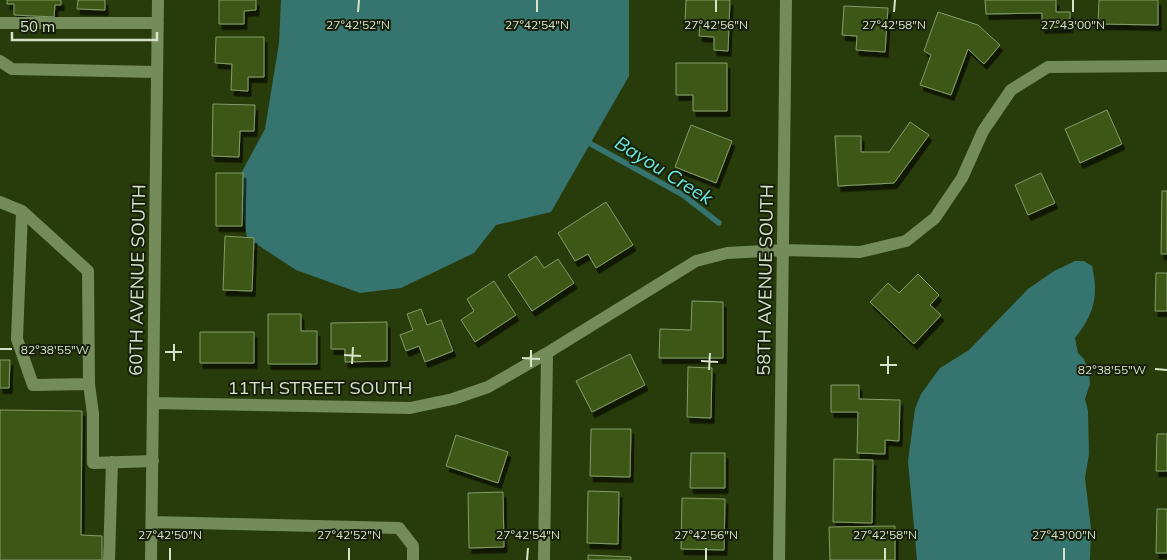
<svg xmlns="http://www.w3.org/2000/svg" width="1167" height="560" font-family="Mulish,sans-serif">
  <style>
    .water { fill: #36746f }
    .lines { fill: none; stroke-linecap: round; stroke-linejoin: round }
    .stream { stroke: #36746f; stroke-width: 5.5 }
    .building { fill: #3e5816; stroke: #849b69; filter: url(#shadow) }
    .minor { stroke: #748b5a; stroke-width: 12 }
    .ticks { fill: none; stroke: #d6e3c9; stroke-width: 2 }
    .labels { text-anchor: middle; dominant-baseline: central; stroke-width: 4; stroke-linejoin: round; paint-order: stroke }
    .street-label { font-size: 18px; fill: #d6e3c9; stroke: #161f0b }
    .water-label { font-size: 19px; font-style: italic; fill: #69e9e0; stroke: #161f0b }
    .ticks-label { font-size: 12px; text-anchor: middle; fill: #d6e3c9; stroke: #161f0b; stroke-width: 4; stroke-linejoin: round; paint-order: stroke }
  </style>
  <defs>
    <filter id="shadow"><feDropShadow dx="3" dy="5.5" stdDeviation="0" flood-color="#0009"/></filter>
  </defs>
  <rect width="100%" height="100%" fill="#283b0a"/>
  <path class="water" d="M281,0h348v76l-78,136 -55,13 -22,28 -73,35 -41,5 -64,-23 -49,-32 -9,-59 27,-50 14,-86z
    M1075,261h9l8,5c7,30 2,48 -17,72l3,15 6,6 5,14 1,11 -5,15 3,12 1,43 -4,24 6,50 -1,32h-173l-9,-99 7,-52 6,-15 19,-26 29,-18 59,-61 26,-18z"/>
  <g class="lines">
    <path class="stream" d="M591,144l92,51 36,28"/>
  </g>
  <path class="building" d="M7,0h54v5h-6l-1,12 -40,-2v-11h-7z
    M78,0h27v10l-28,-1z
    M219,0h37v10l-12,1v13h-25z
    M686,0h44l-2,51 -14,-1v-13l-15,-1 1,-13h-15z
    M985,0h71v12h14v15l-28,1v-15l-56,1z
    M1099,0h59v25l-60,-1z
    M844,6l44,2 -3,44 -29,-2 1,-14 -15,-1z
    M938,12l40,13 22,20 -16,19 -16,-15 -17,46 -31,-10 11,-30 -7,-4z
    M216,37h48v40h-16v14l-17,-1 1,-26 -17,-1z
    M676,63h51v48h-34v-16h-17z
    M213,104l42,1 -1,26h-14l-1,26 -27,-1z
    M1107,110l15,34 -42,19 -15,-34z
    M910,122l19,13 -35,48 -56,3 -3,-50h26v16h28z
    M691,125l41,16 -16,42 -41,-16z
    M216,173h27l-1,53h-26z
    M1041,173l14,30 -27,12 -13,-30z
    M1162,191h5v63h-6z
    M606,202l27,43 -37,23 -8,-14 -13,7 -17,-28z
    M225,236l29,2 -2,53 -29,-1z
    M536,256l8,12 14,-9 16,24 -42,28 -24,-36z
    M1156,273h11v38h-12z
    M918,274l21,21 -9,10 11,10 -27,29 -44,-42 18,-19 11,10z
    M494,281l22,34 -41,27 -14,-22 13,-9 -7,-12z
    M692,301l31,1v56h-64l1,-29 31,1z
    M421,309l6,16 14,-5 12,31 -28,11 -6,-16 -13,5 -6,-16 13,-5 -6,-16z
    M268,314h33v17h16v33h-49z
    M387,322v39l-42,1v-13h-14v-26z
    M200,332h54v31h-54z
    M630,354l15,31 -53,27 -16,-31z
    M0,360h10l-1,28h-9z
    M688,367l24,1 -1,50 -24,-1z
    M831,385h28v14l41,1 -1,41 -14,-1v14l-28,-1 1,-41h-27z
    M0,410l82,1 -1,124 21,1v24h-102z
    M591,429h40l-1,48 -40,-1z
    M1157,434h10v37h-11z
    M456,435l52,17 -10,31 -52,-17z
    M691,453h34v35h-35z
    M834,459l39,1 -1,63 -39,-1z
    M588,491l31,1 -1,52 -31,-1z
    M503,492l1,55 -35,1 -1,-55z
    M682,498l43,1 -1,51 -43,-1z
    M1157,509h10v44h-11z
    M895,526v34h-65l-1,-33z
    M588,555l43,2v3h-43z"/>
  <g class="lines">
    <path class="minor" d="M0,23h158
      M0,61l12,8 145,3
      M0,202l22,9 66,60 1,113 -56,1 -16,-46 5,-128
      M89,384l4,30v49l60,-2
      M153,403l257,5 43,-9 35,-12 59,-34 149,-92 31,-8 56,-3 77,2 46,-11 29,-23 27,-40 21,-47 28,-41 37,-23 119,-1
      M152,522l247,6 14,18v14
      M109,560l3,-98
      M151,560l7,-560
      M544,560l3,-207
      M779,560l7,-560"/>
  </g>
  <path class="ticks" d="M358,12l1,-12M537,12v-12M716,12v-12M894,12l1,-12M1073,12v-12M0,349h12M165,352h17M344,355l17,1M522,358l18,1M174,361v-17M701,361l17,1M352,364l1,-17M880,365h17M531,367v-17M1155,369l12,1M709,370l1,-17M888,374v-18M170,560v-12M349,560v-12M527,560l1,-12M706,560v-12M885,560v-12M1064,560v-12"/>
  <g class="labels">
    <g class="street-label">
      <text transform="translate(137 280) rotate(-89)">60TH AVENUE SOUTH</text>
      <text transform="translate(765 280) rotate(-89)">58TH AVENUE SOUTH</text>
      <text x="320" y="387">11TH STREET SOUTH</text>
    </g>
    <g class="water-label">
      <text transform="translate(664 170) rotate(32)">Bayou Creek</text>
    </g>
  </g>
  <g class="ticks-label">
    <text x="358" y="29">27°42'52"N</text>
    <text x="537" y="29">27°42'54"N</text>
    <text x="716" y="29">27°42'56"N</text>
    <text x="894" y="29">27°42'58"N</text>
    <text x="1073" y="29">27°43'00"N</text>
    <text x="55" y="354">82°38'55"W</text>
    <text x="1112" y="374">82°38'55"W</text>
    <text x="170" y="539">27°42'50"N</text>
    <text x="349" y="539">27°42'52"N</text>
    <text x="528" y="539">27°42'54"N</text>
    <text x="706" y="539">27°42'56"N</text>
    <text x="885" y="539">27°42'58"N</text>
    <text x="1064" y="539">27°43'00"N</text>
  </g>
  <path d="M12 32v8h145v-8" fill="none" stroke="#d6e3c9" stroke-width="2.5"/>
  <text x="20" y="32" font-size="15" fill="#d6e3c9" stroke="#161f0b" stroke-width="4" paint-order="stroke">50 m</text>
</svg>
